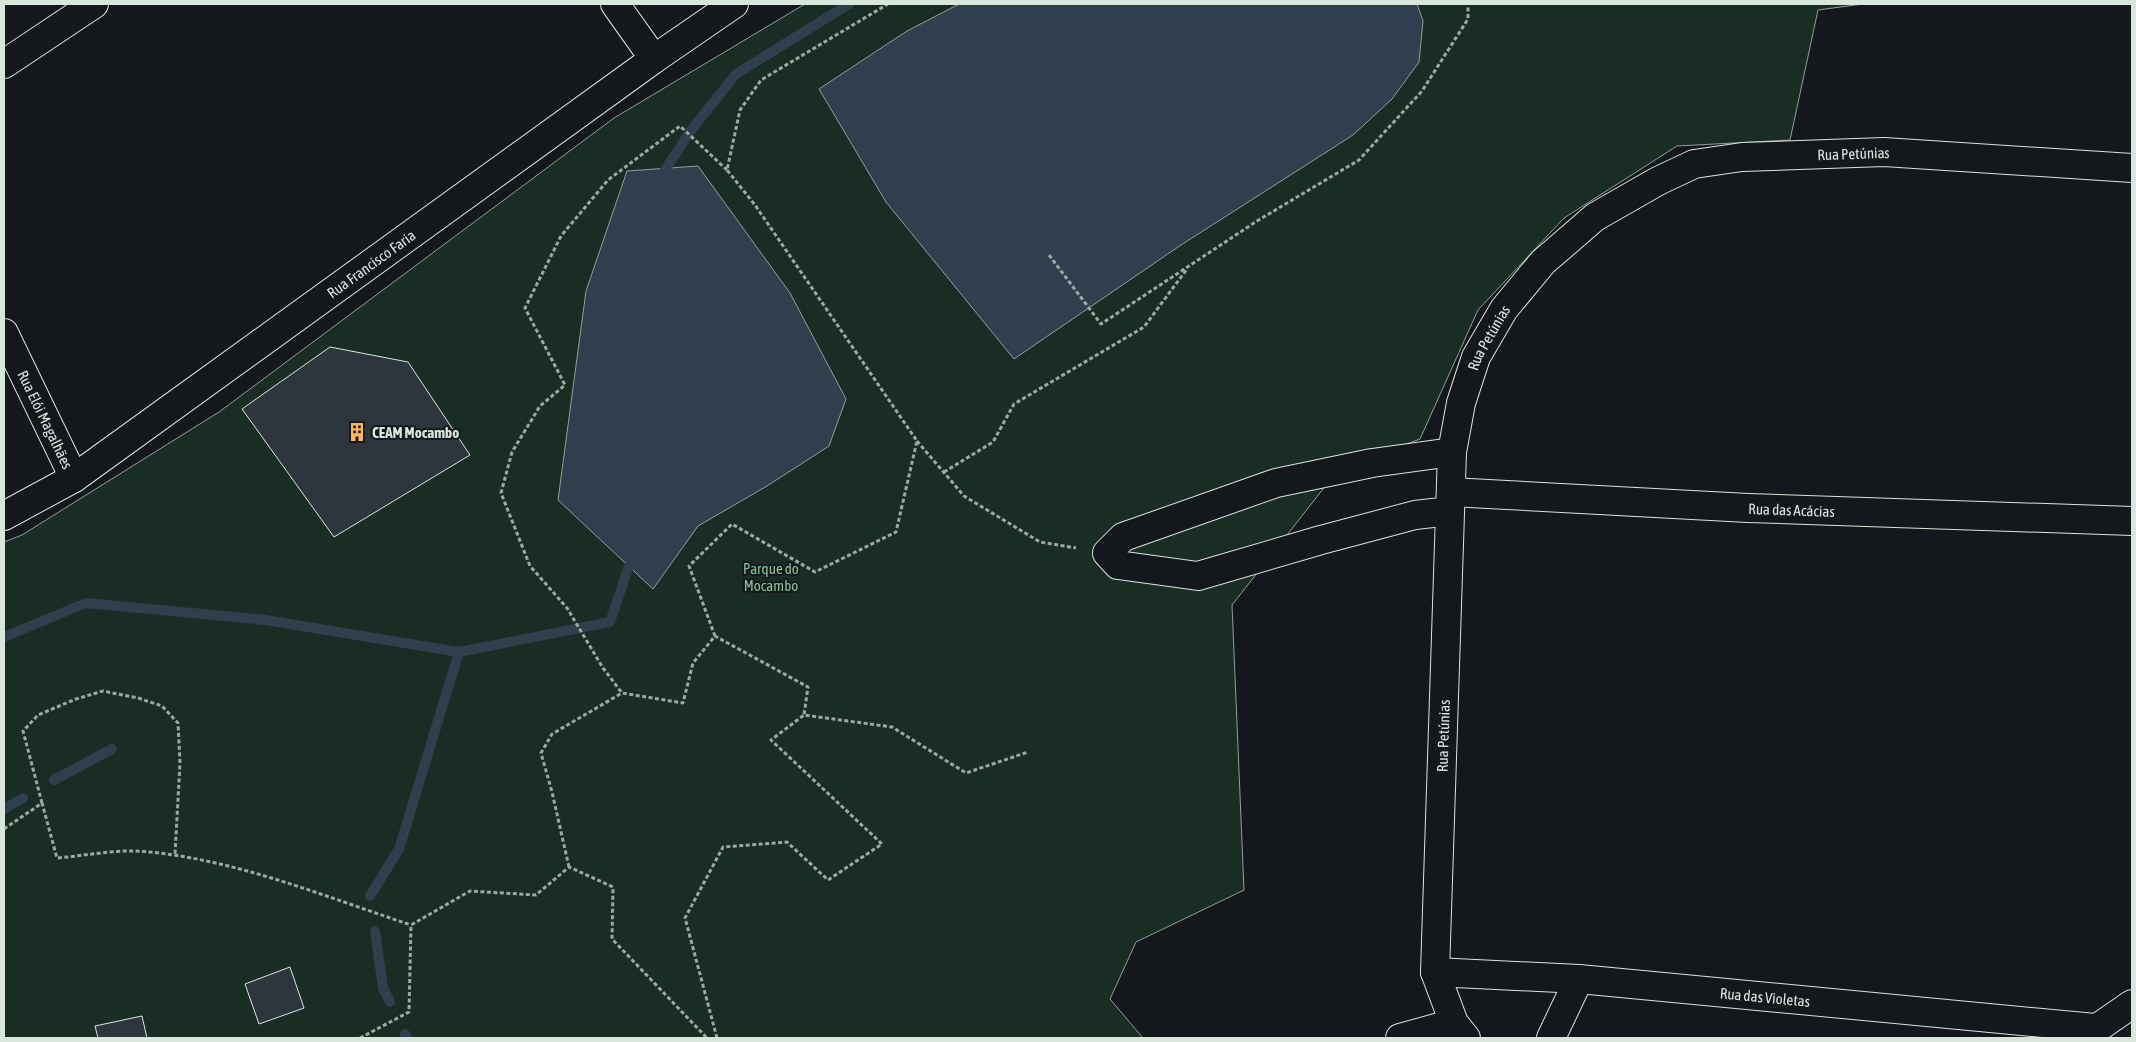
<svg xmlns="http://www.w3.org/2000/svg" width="2136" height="1042" font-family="'Asap Condensed',sans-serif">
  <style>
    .green { fill: #1a2d24; stroke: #939e99 }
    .water { fill: #2f3f4d; stroke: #939e99 }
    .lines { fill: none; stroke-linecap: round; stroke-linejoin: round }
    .stream { stroke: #2f3f4d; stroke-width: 10 }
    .building { fill: #2c363c; stroke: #d8e6dc }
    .street-casing { stroke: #d8e6dc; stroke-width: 30 }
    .path { stroke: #9da8a2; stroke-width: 3; stroke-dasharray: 4 2.5; stroke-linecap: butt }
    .street { stroke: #14181c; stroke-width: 28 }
    .labels { text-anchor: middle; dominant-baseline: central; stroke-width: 4; stroke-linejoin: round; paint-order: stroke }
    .street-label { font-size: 15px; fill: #d8e6dc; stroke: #14181c }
    .poi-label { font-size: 15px; font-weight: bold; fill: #d8e6dc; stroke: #14181c; text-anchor: start }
    .park-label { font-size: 15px; fill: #8ac095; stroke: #14181c }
  </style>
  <rect width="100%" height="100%" fill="#14181c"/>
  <path class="green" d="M805,4h1058l-45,6 -28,130 -113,6 -113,72 -86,92 -58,129 -82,31 -106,135 12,285 -108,52 -26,57 33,39h-1139v-496l18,-7 197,-123 395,-294z"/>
  <path class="water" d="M959,4h458l6,17 -4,41 -27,37 -39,36 -172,110 -167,114 -128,-157 -67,-113 88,-58z
    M698,166l92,127 56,106 -17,47 -62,40 -69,40 -45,63 -95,-89 28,-209 41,-120z"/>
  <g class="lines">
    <path class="stream" d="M659,179l33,-50 44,-55 113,-70
      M4,637l82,-34 180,17 193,32 151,-30 23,-68
      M54,780l58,-31
      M4,809l19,-11
      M370,896l29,-47 60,-197
      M375,931l8,57 7,14
      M405,1034l2,4"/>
  </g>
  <path class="building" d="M330,347l78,15 62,93 -136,82 -92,-128z
    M290,967l14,41 -45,16 -14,-40z
    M142,1016l5,22h-49l-3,-12z"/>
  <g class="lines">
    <g class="street-casing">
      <g id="street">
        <path d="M615,4l39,55"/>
        <path d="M4,64l90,-60"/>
        <path id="s1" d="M4,333l70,145"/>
        <path id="s2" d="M1451,492l297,16 384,13"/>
        <path d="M1450,511l-35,4 -94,25 -123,36 -80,-11 -11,-12 16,-16 153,-54 96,-20 80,-11"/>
        <path id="s3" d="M4,516l70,-38 580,-419 80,-55"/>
        <path id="s4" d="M1435,972l144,7 516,49"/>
        <path d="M1400,1038l54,-15"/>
        <path id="s5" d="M1466,1038l-12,-15 -19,-51 17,-520 9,-49 15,-46 28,-48 39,-47 52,-45 63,-36 36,-17 48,-7 142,-5 248,16"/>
        <path d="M1551,1038l28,-59"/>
        <path d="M2083,1038l49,-34"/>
      </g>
    </g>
    <path class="path" d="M727,170l-47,-44 -72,54 -47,56 -36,72 40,77 -25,21 -28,46 -11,41 29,73 37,42 36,60 19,25 61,10 10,-40 22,-27 93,51 -4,28 88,12 74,46 62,-21
      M1049,255l52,69 156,-103 102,-61 63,-69 46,-72v-15
      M917,441l47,55 76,46 36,6
      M944,472l49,-30 21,-38 130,-77 43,-58
      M715,636l-26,-70 43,-42 83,48 81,-40 21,-91 -162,-236 -28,-35 13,-60 21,-30 127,-76
      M42,803l-19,-72 15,-16 38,-16 27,-8 35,7 24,8 16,17 2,40 -5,91
      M4,829l38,-26 15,55c26,-2 54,-8 80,-7 93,6 186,45 274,74
      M569,867l-17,-75 -11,-39 11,-19 70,-41
      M360,1038l49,-26 2,-87 59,-34 66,4 33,-28 44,20 -1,52 95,99
      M717,1038l-32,-120 38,-71 64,-5 41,38 54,-36 -111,-104 33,-25"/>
    <use href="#street" class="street"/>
  </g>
  <defs>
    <g id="building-bare" transform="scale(1.5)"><path d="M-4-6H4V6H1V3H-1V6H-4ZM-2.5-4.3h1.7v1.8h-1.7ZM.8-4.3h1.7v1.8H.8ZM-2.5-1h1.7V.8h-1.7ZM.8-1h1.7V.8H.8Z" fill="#ffb74d" stroke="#14181c" stroke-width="2.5" paint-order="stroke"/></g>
  </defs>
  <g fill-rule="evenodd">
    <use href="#building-bare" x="357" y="432"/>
  </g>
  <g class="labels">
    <g class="street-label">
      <text stroke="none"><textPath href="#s5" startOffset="1150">Rua Petúnias</textPath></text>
      <text stroke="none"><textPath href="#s3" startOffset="446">Rua Francisco Faria</textPath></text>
      <text stroke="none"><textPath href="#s5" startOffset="715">Rua Petúnias</textPath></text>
      <text stroke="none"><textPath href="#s1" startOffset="96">Rua Elói Magalhães</textPath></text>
      <text stroke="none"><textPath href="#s2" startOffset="341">Rua das Acácias</textPath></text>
      <text stroke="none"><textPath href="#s5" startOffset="310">Rua Petúnias</textPath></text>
      <text stroke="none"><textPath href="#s4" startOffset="331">Rua das Violetas</textPath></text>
    </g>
    <g class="poi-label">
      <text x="372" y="432">CEAM Mocambo</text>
    </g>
    <g class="park-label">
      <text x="771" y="568">Parque do<tspan x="771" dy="17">Mocambo</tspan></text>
    </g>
  </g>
  <rect width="2136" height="1042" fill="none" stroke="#d8e6dc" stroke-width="10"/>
</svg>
